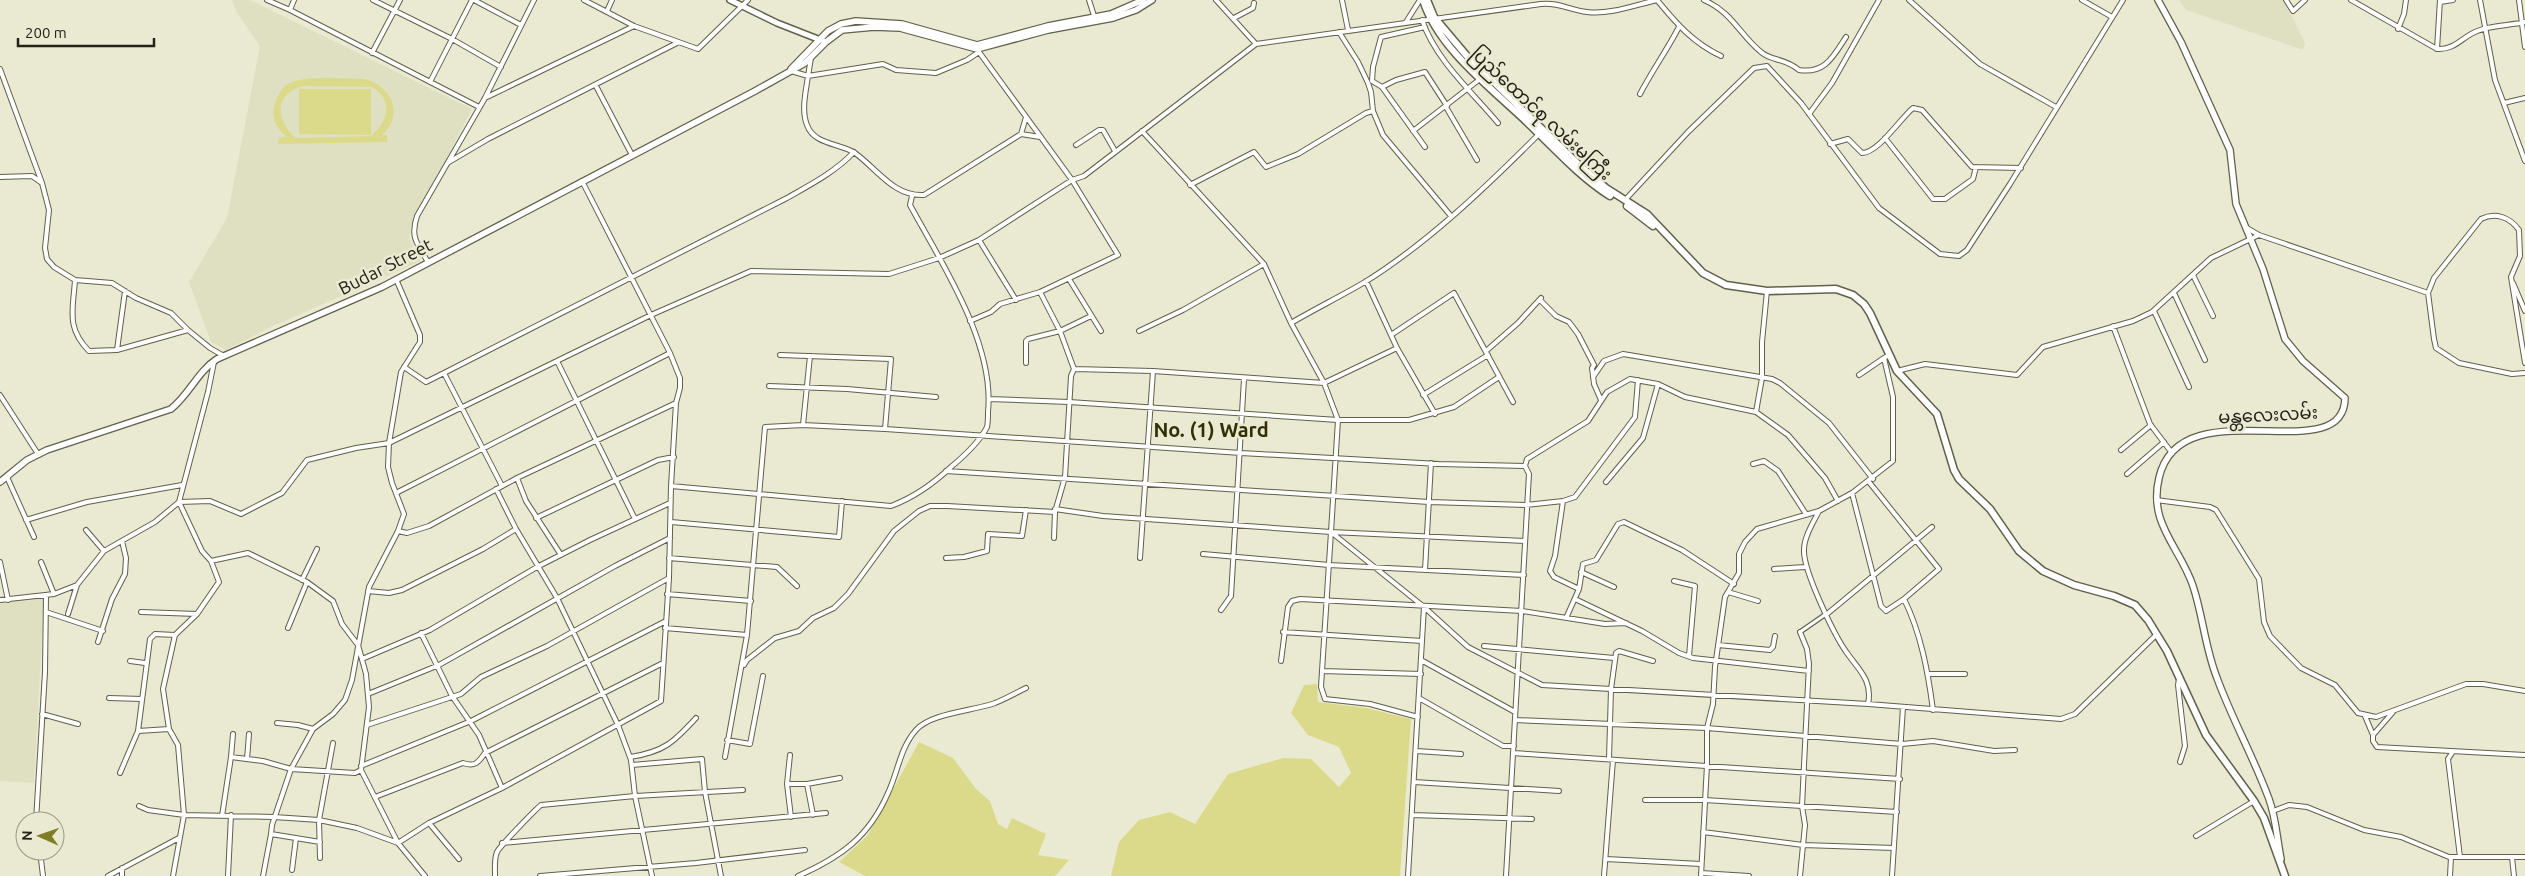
<svg xmlns="http://www.w3.org/2000/svg" width="2525" height="876" font-family="Ubuntu,'Noto Sans Myanmar',sans-serif">
  <style>
    .built { fill: #dfe0c1 }
    .green { fill: #dbda8b; fill-rule: evenodd }
    .lines { fill: none; stroke-linecap: round; stroke-linejoin: round }
    .pedestrian-casing { stroke: #60604b; stroke-width: 5.5 }
    .minor-casing { stroke: #60604b; stroke-width: 6 }
    .tertiary-casing { stroke: #60604b; stroke-width: 8 }
    .secondary-casing { stroke: #60604b; stroke-width: 8 }
    .primary-casing { stroke: #60604b; stroke-width: 9 }
    .pedestrian { stroke: #fff; stroke-width: 3 }
    .minor { stroke: #fff; stroke-width: 4 }
    .tertiary { stroke: #fff; stroke-width: 5 }
    .secondary { stroke: #fff; stroke-width: 5.5 }
    .primary { stroke: #fff; stroke-width: 6 }
    .labels { text-anchor: middle; dominant-baseline: central; stroke-width: 5; stroke-linejoin: round; paint-order: stroke }
    .street-label { font-size: 18px; fill: #222219; stroke: #eaead2 }
    .quarter-label { font-size: 20px; font-weight: bold; fill: #313005; stroke: #eaead2 }
  </style>
  <rect width="100%" height="100%" fill="#eaead2"/>
  <path class="built" d="M232,0h18l222,109 -61,118 -2,12 12,22 -148,65 -47,24 -15,-8 -22,-60 38,-64 33,-172 -23,-33z
    M2179,0h105l21,43 -2,7 -117,-40z
    M44,597l-10,186 -34,-2v-180z"/>
  <path class="green" d="M365,79c26,7 40,35 17,56h5v7l-109,2 1,-6 8,-1c-9,-7 -16,-18 -13,-30 2,-7 5,-15 11,-21 13,-12 61,-7 80,-7zM303,86l69,1c22,13 16,35 -1,49l-76,2c-19,-20 -22,-42 8,-52z
    M299,89h72v46l-72,-1z
    M1317,684l1,18 48,6 45,11 -11,157h-289l8,-34 20,-22 31,-8 25,12 33,-50 55,-16 28,1 28,28 12,-14 -12,-26 -31,-12 -17,-22 13,-28z
    M919,742l34,16 23,31 14,12 8,23 9,5 5,-11 34,16 -8,21 31,5 -14,16h-190l-26,-14 29,-27z"/>
  <g class="lines">
    <g class="pedestrian-casing">
      <path id="pedestrian" d="M1800,632l26,-18"/>
    </g>
    <g class="minor-casing">
      <path id="minor" d="M267,0l23,10
        M294,0l-4,10 189,97
        M373,0l79,39 49,28
        M474,0l47,25
        M584,0l50,26 64,23 50,-49
        M1089,0l6,19
        M1216,0l40,44 285,-40c17,-2 29,6 46,8 22,3 48,-7 70,-12
        M1342,0l6,30
        M1657,0c19,23 36,43 64,56
        M1704,0c29,13 35,34 57,52 10,9 24,6 38,18 26,4 34,-13 47,-33
        M1909,0l71,64 76,43
        M2082,0l30,17
        M2286,0l7,11 12,-11
        M2351,0l86,49c15,1 22,-8 34,-15 16,-9 37,-8 54,-12
        M2480,0l15,80 30,81
        M2519,0l6,47
        M2440,2l13,-2
        M607,11l5,-11
        M1234,18l19,-10 1,-5
        M1422,20c13,39 50,72 76,103
        M1406,22l14,-22
        M1425,27l-44,10 -8,30 -1,14 10,6 14,-7 29,-8 22,34
        M2398,29l6,-15 2,-14
        M1339,32l19,30 10,21 3,9 2,19 10,24 68,81
        M2437,49l3,-49
        M979,52l-12,8 -31,13 -40,-3 -13,-6 -75,12c-2,15 -7,34 -1,49 7,20 33,18 48,28 22,16 39,44 69,42l97,-61
        M979,52l93,128 12,-4 172,-132
        M372,53l28,-53
        M0,69l42,114
        M791,71l17,5 3,-18
        M430,82l42,-82
        M596,86l36,69
        M1382,87l43,60
        M1640,94c12,-23 27,-44 39,-67
        M485,98l149,-72
        M2504,103l21,-5
        M1446,107l31,53
        M1809,114l23,-31 47,-83
        M1026,117l-5,17 19,3
        M1142,131l122,133 27,59 33,60 14,37 -7,112 93,75 44,40 74,38 326,19 193,15 14,-5 82,-80
        M1413,131l67,-52
        M1885,138l48,61h12l28,-20 3,-12
        M1830,144l18,-5 14,14c16,0 38,-34 51,-45l9,2 50,57 49,1
        M1076,145l23,-15h4l12,21
        M449,162l39,-23 189,-96
        M0,177l32,-1 10,7 7,27 -4,38 2,11 7,8 21,13c-2,30 -9,48 14,71l28,-1 71,-20 22,18 14,8
        M1190,185l64,-33 12,15 32,-13 68,-41 7,-2
        M1625,200l63,-68 66,-64 13,-2 34,37 78,105 61,46 19,2 8,-6 43,-66 113,-184
        M2247,228l12,7 169,58
        M979,240l37,60
        M428,262c-11,-18 -18,-25 -11,-46l68,-118 49,-98
        M2193,275l20,41
        M1069,279l32,52
        M75,280l37,3 24,15 35,15 17,17
        M1366,281l31,67 38,66
        M2513,283l12,28
        M1040,292l20,39 14,38
        M2174,293l31,67
        M1540,300l16,16 13,6 9,12 16,31 -2,3 2,16 7,16
        M2154,311l35,76
        M1291,323c24,-14 50,-27 74,-41 63,-39 122,-96 174,-148
        M2113,326l37,98 22,29
        M1139,331l44,-21 81,-46
        M1391,335l63,-42 59,109
        M117,350l8,-59
        M1486,351l32,-28 23,-25
        M780,355l111,4 -6,70
        M557,361l78,158
        M1026,363v-22l2,-2 32,-8 31,-15
        M2525,363l-14,-86 9,-21 -1,-26c-9,-13 -24,-18 -38,-11l-47,59 -6,15 6,46 2,9 23,15 53,11 13,-1
        M404,367l22,15 18,-9 343,-175c23,-13 48,-26 67,-46
        M1897,371l28,-7 92,11 26,-28 90,-26 19,-9 59,-54 48,-23
        M444,373l58,113
        M1859,375l25,-17
        M1593,377l11,-16 19,-7 149,25 8,4 49,40 44,56
        M769,386l78,3 89,8
        M0,395l38,59
        M1423,395l65,-40
        M989,399l80,3 269,18h71l45,-13 45,-30
        M1756,412l6,-34v-36l5,-51
        M803,425l7,-69
        M2121,450l30,-25
        M1753,464l11,-3 14,10 28,43
        M1525,466l2,-7 61,-38 19,-29 23,-13 28,5 27,13 71,15 32,23 37,43 13,23
        M946,471l483,31 97,3 37,-4 12,-4 60,-80 3,-37
        M2127,474l37,-32
        M7,477l27,60
        M517,478l9,23 35,54
        M1606,482l37,-44 15,-54
        M1869,482l70,87 -35,30c17,34 24,73 29,111
        M671,486l220,20c24,-9 42,-22 60,-39 12,-10 29,-26 36,-40 1,-4 1,-11 1,-15 7,-69 -46,-148 -78,-207l2,-9
        M396,493l274,-140
        M1852,493l29,113 5,5 18,-12
        M2156,500l54,7 6,3 43,69 5,43 6,14 31,32 34,17 23,28 18,4 90,-33h17l42,7
        M1563,501l-8,55 -5,15 4,6 25,12 -12,27
        M1055,509l48,7 228,16 194,9
        M536,518l122,-58 16,-3
        M26,520l61,-18 95,-17
        M671,522l168,15 3,-36
        M86,530l18,21
        M398,531l9,2 22,-7 88,-48 159,-75
        M1331,532l-9,139 99,3
        M1054,538l1,-26
        M1203,554l126,11 195,10
        M669,558l108,9 20,19
        M946,558l18,-1 23,-6 1,-17 34,2 4,-26
        M1140,558l13,-187
        M211,561l37,-8 59,29 26,19 9,23 16,21 8,29 3,33 -8,63 37,73 31,-20 73,-35 159,-87 8,-123 2,-92 5,-83 4,-15v-10l-10,-25 -88,-172
        M0,562l8,38
        M41,562l13,32
        M1774,569l31,-2
        M1425,570l6,-107
        M1581,572l33,15
        M302,580l15,-31
        M1674,581l21,5 -6,70
        M1579,589l4,-25 13,-4 22,-36 6,-2 58,28 52,34
        M368,591l21,2 13,-3 81,-41 33,-20
        M1728,592l30,9
        M667,594l84,7
        M1575,599l67,32 37,22 14,5 116,13
        M0,600l54,-6 23,-9 27,-34 51,-29 24,-20 31,-1 31,13 41,-21 25,-33 49,-12 33,-5 262,-128 100,-44 138,3 50,-16 40,-18 93,-60 46,75 -78,37 -40,12 -9,8 -21,9
        M1221,610l10,-14 13,-217
        M46,612l57,19
        M141,612l56,2
        M68,614l9,-29
        M1827,614l105,-87
        M288,628l19,-46
        M665,628l82,7
        M1283,632l139,9
        M1800,632l7,17 2,15 -7,142 3,19 -5,51
        M421,633l31,63 27,39 23,53
        M98,642l14,-43 13,-25 1,-16 -4,-17
        M1718,645l52,5 3,-3 2,-11
        M1484,646l130,12
        M362,659l68,-29 107,-63 53,-27 80,-37
        M1421,660l94,52
        M130,661l15,2
        M1281,661l7,-54 4,-6 8,-2 222,12 83,13 21,-1
        M744,665l3,-5 28,-22 24,-7 14,-13 21,-10 14,-14 46,-63 25,-20 11,-5h17l108,6 10,-35 6,-101 3,-7 79,2 171,12 73,-35
        M1322,671l-1,16 4,12 45,5 48,13
        M1929,674h36
        M2179,679l-1,6 7,61 -5,16
        M368,694l71,-29 176,-99 55,-28
        M109,698l33,1
        M1419,698l84,48h11
        M1868,704c5,-23 -9,-34 -21,-51 -13,-18 -44,-83 -43,-103 0,-13 9,-27 15,-39l33,-18 41,-32v-64l-9,-39 5,-3
        M2393,712l-20,23v6l4,6 148,8
        M42,714l36,10
        M2365,716l8,19
        M1515,720l192,8 195,16 31,-3 61,10 21,-1
        M277,723l21,2 15,4
        M367,725l94,-31 20,-17 66,-31 122,-68
        M138,731l31,-2
        M727,740l23,4 13,-68
        M1417,751l44,3
        M1513,753l387,26
        M2452,753l-4,6 12,98
        M790,755l-3,29 4,33
        M231,757l2,-23
        M630,757c34,-5 44,-15 66,-39
        M725,757l22,-122 18,-208 38,-2 82,4 356,24 198,11 86,2 4,8 -23,402
        M247,759l2,-25
        M1609,759l2,-70 5,-36 3,-2 34,10
        M632,765l70,-6 3,33 16,84
        M361,766l110,-45 195,-100
        M120,773l18,-42 12,-92 5,-5 20,1
        M1414,782l145,9
        M787,784h20l33,-6
        M807,784l6,31
        M375,797l88,-34c12,4 15,0 22,-10l178,-90
        M1645,800h60l192,12
        M139,806l9,4 36,5 90,2 45,3 38,8 41,15 27,33
        M2273,811l16,-6 18,2 57,23 37,7 48,20h76
        M1412,815l120,4
        M222,816l9,-59 32,4 28,8 64,4 6,-3
        M36,821l9,-149 1,-77
        M429,823l30,36
        M1703,832l100,13 91,3
        M2196,836l58,-35
        M320,842l-49,-8 1,-9 19,-56 22,-40 20,-15 12,-14 7,-20 17,-93 29,-56 6,-17 -12,-31 -4,-16 1,-24 12,-71 19,-30v-7l-24,-56
        M502,843l324,-30
        M40,851l3,25
        M2512,857l2,19
        M320,858l-1,-38 14,-77
        M1606,859l95,5
        M122,868v8
        M292,870l4,-32
        M1701,873l48,3
        M108,876l71,-38
        M173,876l11,-61 -6,-70 -9,-16 -6,-40 12,-54 22,-21 22,-32 -8,-21 -9,-10 -23,-49 29,-110 6,-30
        M228,876l3,-61
        M263,876l8,-42
        M495,876c0,-7 -1,-17 2,-24 2,-5 38,-42 44,-47l94,-9 -4,-36 -13,-35 -61,-127 -41,-69 -20,-40
        M540,876l156,-13 109,-13
        M652,876l-17,-80 108,-6
        M798,876c43,-19 71,-39 90,-83 10,-21 12,-45 28,-63 15,-17 57,-19 79,-27 10,-4 21,-10 31,-15
        M1408,876l16,-269
        M1604,876l9,-116
        M1701,876l6,-111v-37l6,-24 2,-37 10,-70 14,-24v-19l6,-12 12,-13 62,-18
        M1892,876l11,-169
        M2450,876l1,-19"/>
    </g>
    <g class="tertiary-casing">
      <path id="tertiary" d="M730,0l47,23 46,18"/>
    </g>
    <g class="secondary-casing">
      <path id="secondary" d="M2158,0l23,42 49,108 6,54 27,65 22,70 18,22 42,37c-1,74 -165,-13 -186,80 -11,46 21,69 34,108 10,30 12,62 24,92 15,41 37,80 52,121 7,19 8,40 12,60
        M791,69l37,-38 13,-7 15,-3 46,3 75,21 71,-19 63,-12 32,-14
        M0,482l27,-22 20,-10 124,-41c18,-14 27,-38 46,-50l165,-72 373,-196 50,-28 21,-21 16,-12 32,-3 26,1 77,21 71,-19 65,-12 23,-8 16,-10"/>
    </g>
    <g class="primary-casing">
      <path id="primary" d="M1423,0c16,50 70,89 107,125 26,25 50,52 80,71
        M1427,0l7,17 32,38 113,110 27,23 41,26 56,59 23,12 41,6 69,-2 17,6 11,9 6,9 27,58 40,43 17,56 5,9 31,30 29,42 24,20 31,14 40,11 21,9 13,15 19,31 39,84 48,66 10,17 21,58
        M1627,206l26,20"/>
    </g>
    <use href="#pedestrian" class="pedestrian"/>
    <use href="#minor" class="minor"/>
    <use href="#tertiary" class="tertiary"/>
    <use href="#secondary" class="secondary"/>
    <use href="#primary" class="primary"/>
  </g>
  <g class="labels">
    <g class="street-label">
      <text transform="translate(1542 113) rotate(43)">ပြည်ထောင်စု လမ်းမကြီး</text>
      <text transform="translate(385 266) rotate(-27)">Budar Street</text>
      <text transform="translate(2268 414) rotate(-3)">မန္တလေးလမ်း</text>
    </g>
    <g class="quarter-label">
      <text x="1211" y="429">No. (1) Ward</text>
    </g>
  </g>
  <g transform="translate(40 836) rotate(272)"><circle r="24" fill="#eaead2" stroke="#9a9a88"/>
  <path d="M0-4L9 19L0 12L-9 19Z" fill="#7f7d25"/>
  <text y="-8" font-size="14" font-weight="bold" text-anchor="middle" fill="#222219">N</text>
  </g>
  <path d="M18 38v8h136v-8" fill="none" stroke="#222219" stroke-width="2.5"/>
  <text x="25" y="38" font-size="15" fill="#222219" stroke="#eaead2" stroke-width="4" paint-order="stroke">200 m</text>
</svg>
